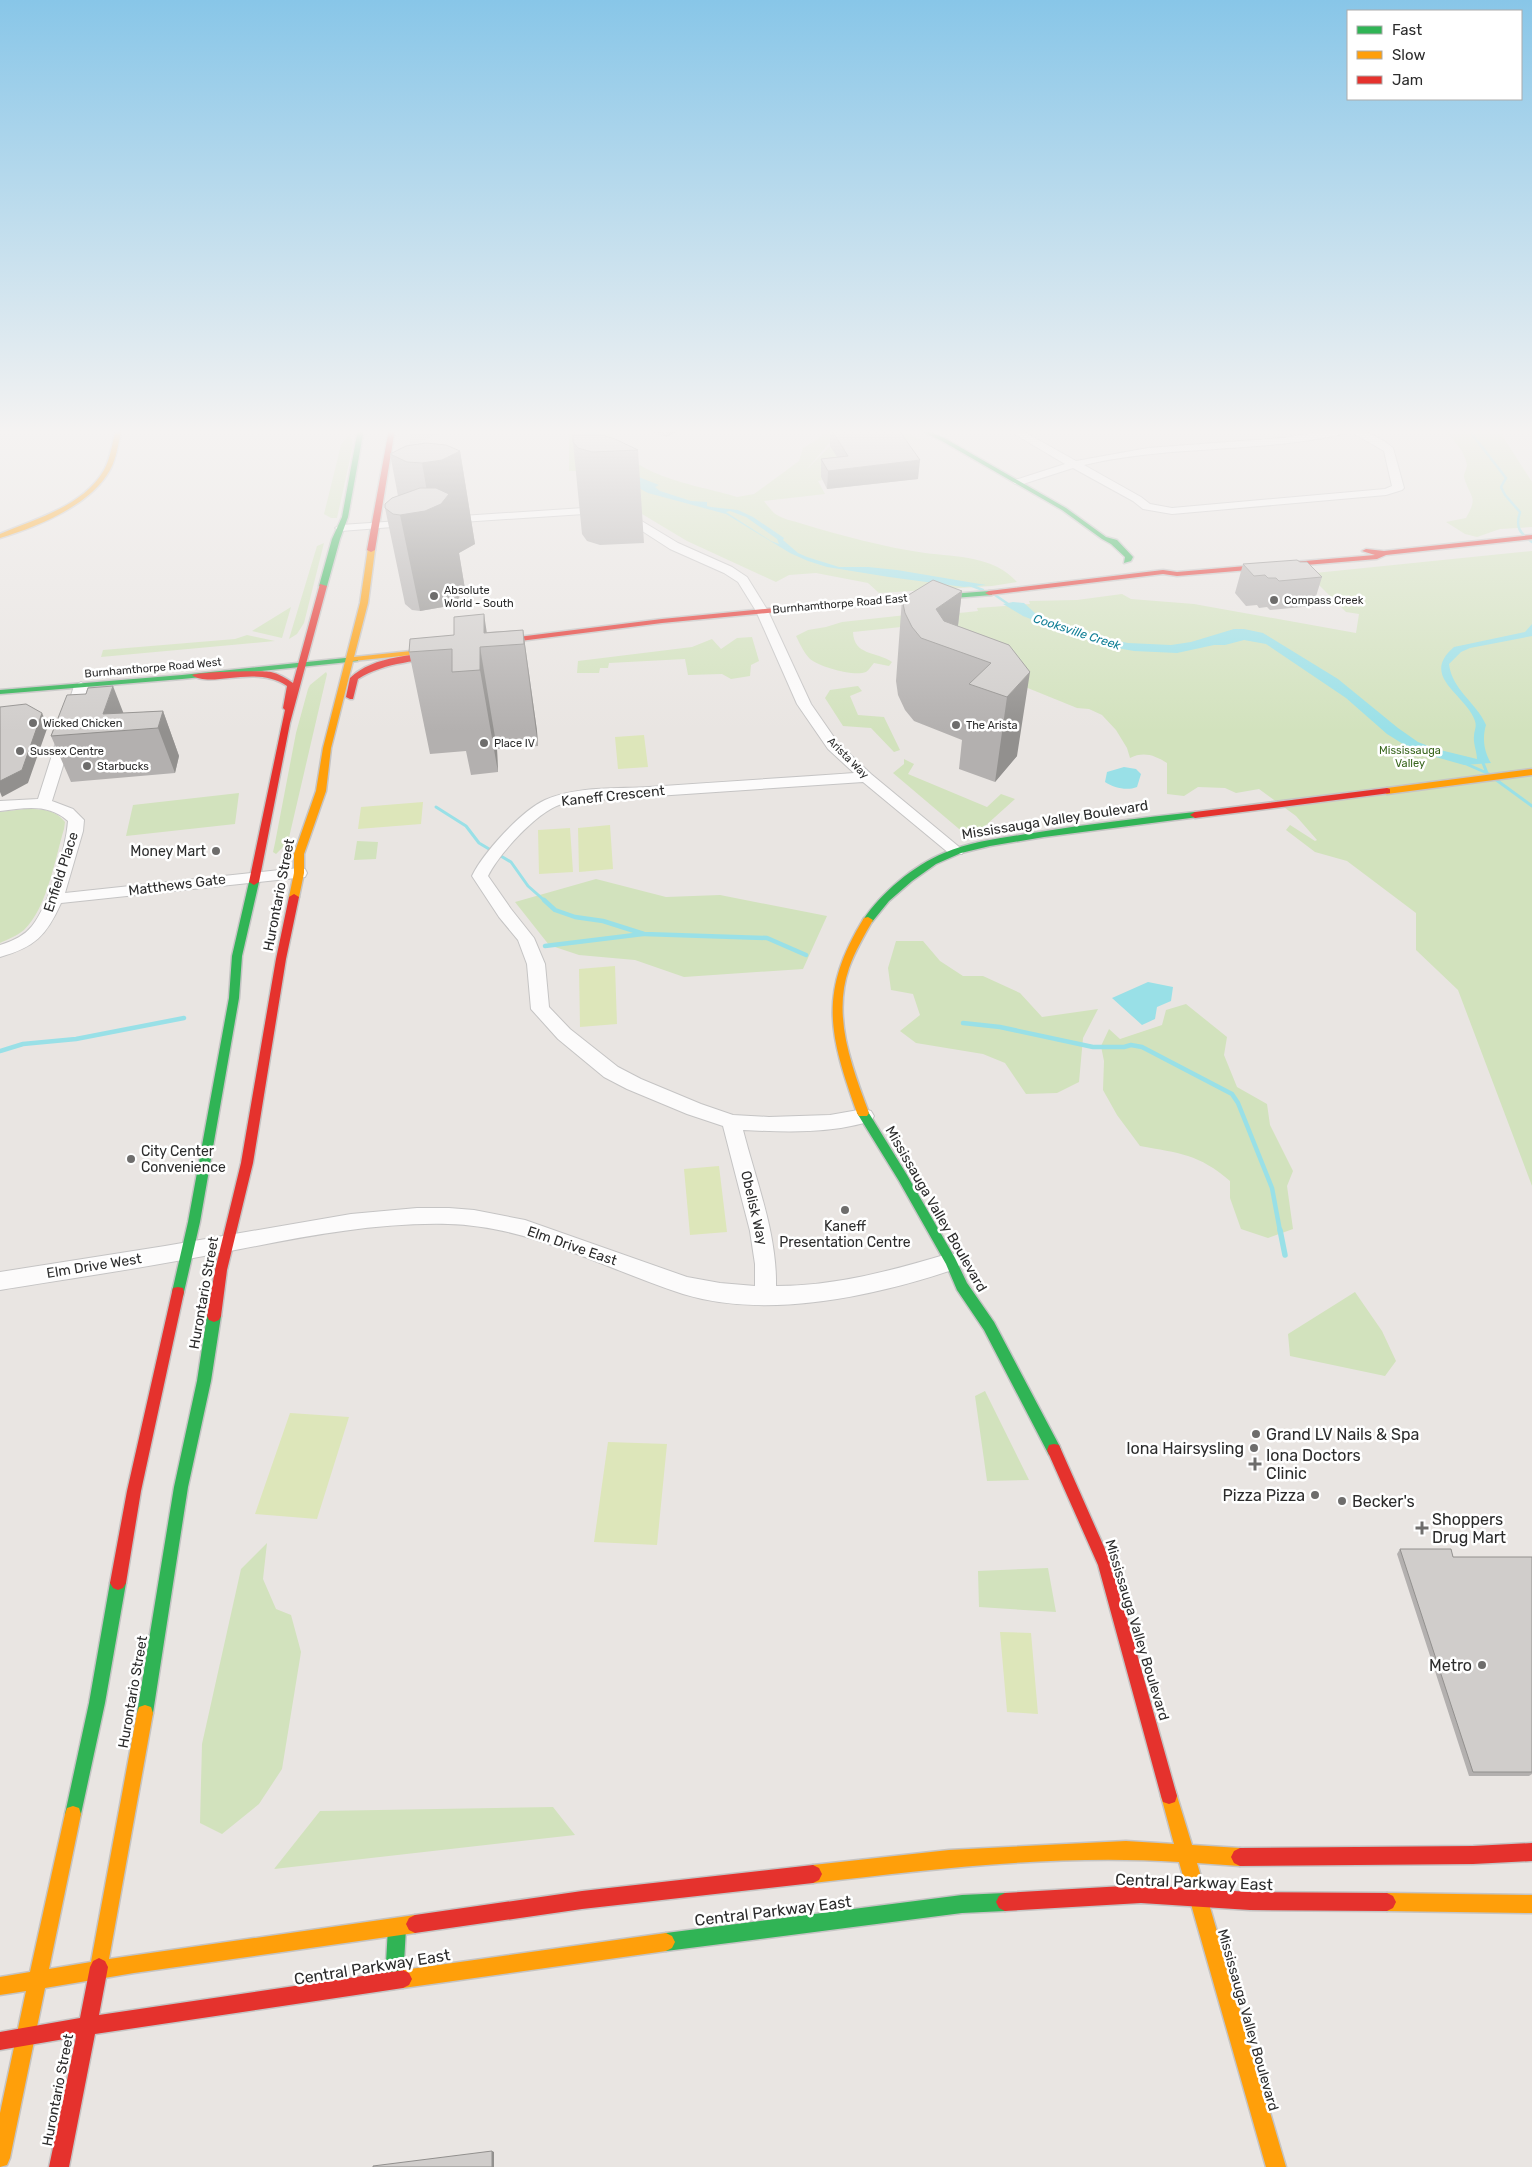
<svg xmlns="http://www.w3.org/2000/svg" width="1532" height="2167" font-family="Rubik,sans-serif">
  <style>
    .green { fill: #d2e2bd }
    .pitch { fill: #dde6ba }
    .plaza { fill: #d9d5d2 }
    .water { fill: #99e0e7; fill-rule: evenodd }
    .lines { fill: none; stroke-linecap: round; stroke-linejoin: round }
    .stream-far3 { stroke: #99e0e7; stroke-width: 2.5 }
    .stream-far2 { stroke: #99e0e7; stroke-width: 3 }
    .stream-far1 { stroke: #99e0e7; stroke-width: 4.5 }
    .stream { stroke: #99e0e7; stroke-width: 5.5 }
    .street-casing { stroke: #c5c4c4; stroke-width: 2 }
    .fast-casing { stroke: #c5c4c4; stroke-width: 3 }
    .slow-casing { stroke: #c5c4c4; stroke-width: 3 }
    .jam-casing { stroke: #c5c4c4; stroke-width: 3 }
    .street { fill: #fcfbfb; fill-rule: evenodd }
    .fast { fill: #30b455; fill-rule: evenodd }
    .slow { fill: #ff9f0a; fill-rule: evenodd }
    .jam { fill: #e5322d; fill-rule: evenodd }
    .wall { fill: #b3b0af }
    .shaded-wall { fill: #92908e }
    .building { fill: #d0cdcb; stroke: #92908e }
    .poi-dot { fill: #6e6d6c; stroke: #fff; stroke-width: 2 }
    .labels { text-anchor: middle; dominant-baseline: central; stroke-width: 5; stroke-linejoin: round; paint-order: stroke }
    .far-poi-label { font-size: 11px; fill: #2c2c2c; stroke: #fff; text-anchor: start }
    .far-street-label { font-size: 11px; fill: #2c2c2c; stroke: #fff }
    .far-park-label { font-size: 11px; fill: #39661e; stroke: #fff }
    .far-water-label { font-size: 12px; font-style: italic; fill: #148097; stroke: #fff }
    .street-label { font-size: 14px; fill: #2c2c2c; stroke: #fff }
    .poi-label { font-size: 14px; fill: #2c2c2c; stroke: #fff; text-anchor: end }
    .near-poi-label { font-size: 16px; fill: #2c2c2c; stroke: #fff; text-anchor: start }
    .near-street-label { font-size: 16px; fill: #2c2c2c; stroke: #fff }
  </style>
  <rect width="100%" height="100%" fill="#e9e5e2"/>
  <path class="green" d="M569,429h40c15,48 87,55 128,68l17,-3 45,-33 4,-13 15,-9 10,-10h69l25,11 -89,-1 -28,32 25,-25 46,6 -55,25 1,3 -4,1 7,13 -61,7c3,4 7,9 10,12 7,6 20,8 29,11 39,12 81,23 122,29 32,4 69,3 92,29l-25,4 -113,7 -11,-10 -52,-10 -27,2 -13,7 -89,-41 -45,-27 -14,-6 -45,-37h-14z
    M1443,429h55l34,53v45l-32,2 -23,8 -12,-3 -19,-12 20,-4c13,-23 4,-19 -2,-41 0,-5 3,-8 3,-12 -2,-14 -15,-27 -24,-36z
    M350,433l3,12 -16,73h-6l-7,-4 17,-69z
    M324,543l-20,80 -7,11 -8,5 28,-93z
    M1532,551v635l-74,-196 -42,-40v-37l-69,-52 -32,-9 -29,-22 4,-5 25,16 2,-1 -21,-24 -37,-27 -23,4 -11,-5 -27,-1 -14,9 -17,-2v-31c-12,-8 -24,-12 -37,-5l-3,-10 -11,-18 -14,-15 -13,-6 -12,-1 -64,-26 -73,-59 -87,9c1,24 23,19 39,30l-3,4 -15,-3c-3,3 -5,7 -8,9 -12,5 -46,-5 -56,-13 -6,-6 -10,-15 -14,-23l12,-6 18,-3 16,-5 92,-10c15,2 29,1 44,-1l-1,-3 53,-4 -1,-3 48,-1 45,-6 9,5 63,5 162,29 3,-19 -13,-2 -35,-35 4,-4z
    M291,607l-9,31 -30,-7z
    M247,635l28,6 -174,16 2,-7 132,-11z
    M752,637l7,24 -8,4 -1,11 -19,3 -9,-5 -34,1 -3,-16 -76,4 -1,5h-8l-1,5h-22l1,-12 114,-14 20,-8 9,10 16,-11z
    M326,672l1,2 -39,168 -12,12 -3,-2 2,-9 21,-110 12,-44 2,-4z
    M858,686l4,5 -12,5 8,19 26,2 16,33 -6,2 -23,-24 -28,-2 -18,-28 5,-8z
    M904,759l10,5 -6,10 79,33 14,-13 14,5 -30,27 -20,8 -72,-61 11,-9z
    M239,793l-4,31 -109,12 7,-31z
    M25,809c16,0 30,0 40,13l-1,7c-9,30 -17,79 -40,101 -7,6 -16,9 -24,13v-131z
    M357,841l21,1 -2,17 -22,1z
    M596,879l70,18 54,-2 107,21 -24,53 -119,8 -49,-17 -56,-5 -30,-10 -34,-43z
    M896,941h27l17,20 23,15h20l37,17 22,24 56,-8 -15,29 -4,44 -22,11 -31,1 -21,-31 -22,-9 -67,-11 -16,-12 20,-16 -7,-21 -22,-4 -3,-22z
    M1186,1004l41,33 -3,18 13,32 30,17 3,21 23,46 -6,15 6,43 -25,9 -27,-9 -11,-31v-17c-31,-27 -51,-28 -90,-35l-23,-31 -14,-25 1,-29 -3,-15 8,-17 11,10 42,-14 4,-15z
    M1355,1292l27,39 14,30 -11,15 -95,-20 -2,-22z
    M985,1391l44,89 -42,1 -12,-85z
    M267,1543l-4,36 13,30 15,6 10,37 -19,117 -23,35 -37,30 -22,-11 2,-79 39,-175z
    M1048,1568l8,44 -77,-5 -1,-36z
    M553,1807l22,28 -301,34 46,-58z"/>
  <path class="pitch" d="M644,735l4,32 -30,2 -3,-32z
    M423,802l-2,22 -63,5 3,-22z
    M610,825l3,44 -34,3 -1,-44z
    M570,828l3,44 -34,2 -1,-44z
    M615,966l2,58 -37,3 -1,-58z
    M719,1166l8,66 -37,3 -6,-66z
    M290,1413l59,4 -32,102 -62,-5z
    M608,1442l59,2 -10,101 -63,-3z
    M1000,1632l31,1 7,81 -31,-2z"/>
  <path class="plaza" d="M412,429h23l8,3 -34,15z"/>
  <path class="water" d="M584,429h12l1,5 3,1 31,39 28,11 -4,2 5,4 31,10 16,1v4l4,1 27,3 15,7 31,21 -1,2 15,13 9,4 32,10h29l29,3 89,15 -22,2 -75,-10 -62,-10 -19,-6 -18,-8 -64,-39 -78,-21 -19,-10 -44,-47zM730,511l16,6 31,22 2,5 -8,-3 -45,-29z
    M1013,602l11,1 12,11 37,14 29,10 26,5 43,2 20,-3 43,-13h10l19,4 75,46 60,49 20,14 18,7 41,10c0,-7 -4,-16 -3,-23 0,-6 3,-8 1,-15 -9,-27 -56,-44 -21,-74l71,-15 7,-8v12l-62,12 -9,4 -12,12c3,26 27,38 37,61 -4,13 -2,27 5,38l-27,2 -39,-11 -22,-10 -16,-10 -41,-36 -80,-54 -22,-4 -19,5h-11l-37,8 -43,-2 -23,-4 -42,-13 -46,-18 -20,-12z
    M1124,767l12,2 5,5 -4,13c-10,4 -23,1 -32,-5l2,-10z
    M1148,982l25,5 -2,14 -14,6 -2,12 -13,6 -30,-27z"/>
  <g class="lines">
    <path class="stream-far3" d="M1468,429l38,49 -5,9 4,8 15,17c-5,16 0,21 12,30
      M967,584l16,6
      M995,595l16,11"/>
    <path class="stream-far2" d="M1481,758l6,15
      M1464,763l25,11
      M1495,779l37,27
      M436,807l30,19 13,17 32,19 17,24 17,15"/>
    <path class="stream-far1" d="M544,900l11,10 20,7 28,4 41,13 123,4 39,17
      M545,946l98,-12
      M963,1023l37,4 93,20h31l7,-2 11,2 90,47 6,9 34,85 8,43
      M0,1051l23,-7 53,-5 108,-21"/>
    <path class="stream" d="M1280,1230l5,25"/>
    <g class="street-casing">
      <path id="street" d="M1006,429h13l57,32 72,-13 135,-10 56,-9h21l24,12 9,7 11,40 -2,2 -16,5 -214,19 -29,-5 -10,-8 -60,-33 -50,16h-8l-2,-2 2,-2 50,-16zM1351,432l33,19 8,35 -7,3 -213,19 -22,-4 -9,-7 -57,-32c88,-21 179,-11 267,-33z
        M599,507l15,1 16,6 48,29 54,24 15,10 21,34 43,93 27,39 33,31 93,77 -2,3h-12l-87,-72 -266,18c-13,1 -26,1 -38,5 -24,9 -60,49 -71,71l23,33 23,29 11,26 4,43 21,22 48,38 23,12 60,25 32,11 36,2 61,-2 34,-6 7,2 3,5 -3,5c-41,13 -87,11 -128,9 13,51 34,103 33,156 60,0 118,-16 175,-33l7,3 4,6 -4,6c-82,28 -190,52 -275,26 -78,-25 -152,-68 -235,-70 -82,-2 -164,17 -244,32 -68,13 -136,23 -204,34v-18l165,-26 186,-32 66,-6h32l25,2 51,10 162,57 33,6 35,3v-22l-5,-33 -27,-105 -36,-12 -60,-25 -23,-12 -46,-38 -27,-30 -4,-45 -9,-24 -19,-23 -27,-41c11,-23 49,-65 73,-76 31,-14 71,-11 104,-13 69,-5 137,-9 205,-14l-26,-24 -31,-45 -41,-93 -18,-29 -14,-9 -54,-24 -48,-31 -10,-4 -13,-1 -152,10 -6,-3 6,-3z
        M414,520l4,1 2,2 -2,2 -77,6 -6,-3 6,-3z
        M81,682l7,4 -36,115 21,8 11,11 -1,11 -18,62 234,-25 6,1 2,4 -2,4 -244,26c-15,33 -26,44 -61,54v-12c13,-4 24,-9 32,-19 17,-21 34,-78 36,-105 -20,-18 -43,-13 -68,-10v-10l38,-2 36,-113z"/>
    </g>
    <g class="fast-casing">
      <path id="fast" d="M358,429h6l-16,88 -8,22 -13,47 -4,2 -4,-2 13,-47 10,-22z
        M917,429h8l21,10 120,69 40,29 11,3 16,17 -2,4 -7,2 1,-6 -14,-13 -9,-5 -40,-29 -120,-69z
        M989,591h3v4l-217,17 -4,-2 4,-2z
        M355,657h3v4l-176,18 -182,15v-4l182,-15z
        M1195,812l3,1v4l-154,20 -54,9 -29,7 -25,11 -24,17 -23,20 -17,21h-8l-1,-2c19,-28 50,-54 81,-67 28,-12 59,-15 89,-20 54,-9 108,-15 162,-21z
        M254,879l5,3 -17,74 -3,42 -39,224 -16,70 -1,4 -5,1 -5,-1 -1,-4 16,-70 41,-224 3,-42 17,-74z
        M863,1109l4,1 40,65 48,83 12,25 27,39 65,123 2,5 -2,5 -5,1 -5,-1 -65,-125 -27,-40 -11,-26 -47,-83 -42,-68 2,-3z
        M214,1310l5,2 2,4 -10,65 -23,106 -35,226 -2,6 -6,2 -6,-2 -2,-6 37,-226 23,-106 10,-65 2,-4z
        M118,1576l5,2 3,5 -21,120 -24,111 -2,6 -6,2 -6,-2 -2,-6 24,-111 21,-120 3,-5z
        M1005,1893l6,3 3,6 -3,6 -6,3 -43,2 -296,38 -6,-3 -3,-6 3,-6 6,-3 296,-38z
        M397,1919l6,3 3,6 -3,52 -3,6 -6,3 -6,-3 -3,-6 3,-52 3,-6z"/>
    </g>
    <g class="slow-casing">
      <path id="slow" d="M116,429h6c-4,13 -5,29 -12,41 -19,35 -73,57 -110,68v-4c35,-15 84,-28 104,-64 7,-12 8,-28 12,-41z
        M368,548l7,2 -7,53 -14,54 76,-8 4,2 -4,2 -77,8 -22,87 -5,43 -22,63v19l-5,24 -5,3 -5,-3 5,-24v-19l22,-63 7,-43 37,-145z
        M1532,769v6l-145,19 -5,-3 5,-3z
        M868,917l5,3c-9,16 -18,31 -24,48 -17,49 3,99 20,145l-2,3h-8l-2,-3c-28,-79 -39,-120 7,-195z
        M145,1705l6,2 2,6 -44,246 306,-44 6,3 3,6 -3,6 -6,3 -281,40 -89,15 -35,170 -3,7 -7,2v-54l26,-122 -26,4v-18l30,-5 35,-158 2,-6 6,-2 6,2 2,6 -32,155 42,-7 46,-249 2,-6z
        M1169,1788l6,2 2,6 15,49 48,3 6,3 3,6 -3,6 -6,3 -43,-3 89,304h-20l-87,-305c-122,-8 -245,7 -366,21l-6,-3 -3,-6 3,-6 6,-3 136,-15 177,-9 48,3 -13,-48 2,-6z
        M1387,1893l145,2v18l-145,-2 -6,-3 -3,-6 3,-6z
        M666,1933l6,3 3,6 -3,6 -6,3 -263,37 -6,-3 -3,-6 3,-6 6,-3z"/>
    </g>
    <g class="jam-casing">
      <path id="jam" d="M389,429h6l-20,121 -4,2 -4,-2z
        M1532,535v4l-146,16 -9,4 -200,17 -14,-2 -174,21 -4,-2 4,-2 174,-21 14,2 198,-17 -13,-4 4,-2 18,2z
        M320,584l7,2 -37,137 -31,159 -5,3 -5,-3 36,-172 -2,-2 4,-22c-32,-22 -76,3 -95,-11 4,-3 70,-5 79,-3 8,2 15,6 22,11z
        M775,608l4,2 -1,2 -116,11 -142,18c-10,4 -26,10 -35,4l33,-8 144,-18z
        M447,651l4,2 -1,2c-32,7 -63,6 -92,24l-5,20h-3l-4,-2 4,-19c24,-23 66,-23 97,-27z
        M1387,788l3,1v4l-195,25 -5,-3 5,-3z
        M294,894l5,3 -13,62 -33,204 -26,107 -6,46 -2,4 -5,2 -5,-2 -2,-4 8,-46 26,-107 35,-204 13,-62z
        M178,1287l5,1 1,4 -43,199 -15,92 -3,5 -5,2 -5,-2 -3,-5 17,-92 45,-199 1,-4z
        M1054,1444l5,1 53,120 65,231 -2,6 -6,2 -6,-2 -2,-6 -63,-231 -51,-115 2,-5z
        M1532,1843v18l-59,3 -233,2 -6,-3 -3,-6 3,-6 6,-3 233,-2z
        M813,1865l6,3 3,6 -3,6 -6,3 -231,26 -167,24 -6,-3 -3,-6 3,-6 6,-3 167,-24z
        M1141,1885l109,7 137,1 6,3 3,6 -3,6 -6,3 -137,-1 -109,-7 -136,8 -6,-3 -3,-6 3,-6 6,-3z
        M99,1958l6,3 3,6 -9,48 304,-45 6,3 3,6 -3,6 -6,3 -308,46 -26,133h-20l27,-130 -76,13v-18l80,-14 10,-51 3,-6z"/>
    </g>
    <use href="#street" class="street"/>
    <use href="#fast" class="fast"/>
    <use href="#slow" class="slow"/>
    <use href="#jam" class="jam"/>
  </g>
  <path class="wall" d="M642,429h40l-16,8z
    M830,429h68l20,50 -91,10 -6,-12v-18l16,-2 -7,-11z
    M573,442l65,8 6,93 -44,2 -13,-4 -5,-7z
    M460,451l15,93 -16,9 6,36 -7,10 -15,8 -23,4 -8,-1 -7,-6 -20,-96 13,-12 -8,-42z
    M1300,562l22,15 -9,29 -43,4 -3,-3 -8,1 -2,-3 -11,1 -11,-13 8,-29z
    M962,591l-4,35 51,19 8,111 -22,26 -36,-13 3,-29 -48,-19 -9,-11 -7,-15 -2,-14 6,-82z
    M523,630l14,101 1,15 -41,3 1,23 -27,3 -5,-24 -36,3 -21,-102 78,-20z
    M163,711l16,45 -4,17 -104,9 -20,-46 72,-23z
    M1400,1549l53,8h79v217l-3,2h-60l-72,-222z"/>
  <path class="shaded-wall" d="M666,429h16l-16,8z
    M460,451l15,93 -16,9 6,36 -7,10 -15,8 -23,4 -20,-96 30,-6 -8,-46z
    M920,460l-2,19 -91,10 1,-18z
    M962,591l-7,59 -19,-41z
    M484,614l5,33 -5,-14z
    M523,630l14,101 1,15 -14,-102z
    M480,647l17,102 1,23 -18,-102z
    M1030,672l-13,84 -22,26 12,-85z
    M113,686l17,44 -27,-16z
    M163,711l16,45 -4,17 -17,-45z
    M42,713l6,13 -20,57 -26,14 -2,-5v-11z
    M492,2151l2,1v15h-2z"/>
  <path class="building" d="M831,429h67l22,31 -92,11 -7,-12 27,-3z
    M573,435h28l14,4 23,11 -46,2 -14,-4 -5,-6z
    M426,443l20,2 14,6 -18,9 -20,3 -15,-1 -17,-8 16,-8z
    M420,488h16l13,6 -8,10 -16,7 -25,4 -7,-1 -8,-6v-4l7,-6z
    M1297,560l3,2h7l15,15 -43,4 -3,-3h-8l-3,-3 -11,1 -11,-12z
    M933,580l29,11 -26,18 8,12 65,24 21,27 -23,25 -38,-13 22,-21 -70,-25 -9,-11 -7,-14 -3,-14z
    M484,614v19l39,-3 1,14 -44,3v23l-28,2v-23l-43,3 1,-13 44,-4v-18z
    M113,686l-10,28 60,-3 -5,17 -107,8 16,-41 19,-1 2,-6z
    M26,704l16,9 -20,57 -22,11v-74z
    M1400,1549h51l2,8h79v215h-59z
    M492,2151v16h-119v-1z"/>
  <linearGradient id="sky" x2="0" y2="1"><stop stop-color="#88c6e8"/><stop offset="0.59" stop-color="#f5f3f2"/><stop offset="1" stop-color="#f5f3f2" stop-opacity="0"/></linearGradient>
  <rect width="1532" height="732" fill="url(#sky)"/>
  <g class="poi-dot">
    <circle cx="434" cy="596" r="5"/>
    <circle cx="1274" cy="600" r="5"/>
    <circle cx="33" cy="723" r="5"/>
    <circle cx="956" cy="725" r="5"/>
    <circle cx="484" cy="743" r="5"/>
    <circle cx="20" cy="751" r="5"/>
    <circle cx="87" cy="766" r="5"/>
    <circle cx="216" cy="851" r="5"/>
    <circle cx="131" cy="1159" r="5"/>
    <circle cx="845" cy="1210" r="5"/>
    <circle cx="1256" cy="1434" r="5"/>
    <circle cx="1254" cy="1448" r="5"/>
    <path d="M1252.5 1456.5h5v5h5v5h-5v5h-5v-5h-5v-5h5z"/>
    <circle cx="1315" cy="1495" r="5"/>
    <circle cx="1342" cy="1501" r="5"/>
    <path d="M1419.5 1520.5h5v5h5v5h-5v5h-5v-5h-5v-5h5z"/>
    <circle cx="1482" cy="1665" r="5"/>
  </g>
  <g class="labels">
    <g class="far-poi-label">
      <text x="444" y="590">Absolute<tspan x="444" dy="13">World - South</tspan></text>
      <text x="1284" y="600">Compass Creek</text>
      <text x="43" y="723">Wicked Chicken</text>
      <text x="966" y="725">The Arista</text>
      <text x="494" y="743">Place IV</text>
      <text x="30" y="751">Sussex Centre</text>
      <text x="97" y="766">Starbucks</text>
    </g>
    <g class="far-street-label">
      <text transform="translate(840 604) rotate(-5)">Burnhamthorpe Road East</text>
      <text transform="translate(153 668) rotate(-5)">Burnhamthorpe Road West</text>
      <text transform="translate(848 758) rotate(45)">Arista Way</text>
    </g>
    <g class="far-park-label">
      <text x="1410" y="750">Mississauga<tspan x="1410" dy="13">Valley</tspan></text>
    </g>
    <g class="far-water-label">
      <text transform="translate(1077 632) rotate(18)">Cooksville Creek</text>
    </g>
    <g class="street-label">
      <text transform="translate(613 796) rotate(-6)">Kaneff Crescent</text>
      <text transform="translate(1055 820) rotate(-9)">Mississauga Valley Boulevard</text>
      <text transform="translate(61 872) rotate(-72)">Enfield Place</text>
      <text transform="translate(177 885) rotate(-7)">Matthews Gate</text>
      <text transform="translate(279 895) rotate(-79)">Hurontario Street</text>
      <text transform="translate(754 1208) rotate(77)">Obelisk Way</text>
      <text transform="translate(936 1209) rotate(60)">Mississauga Valley Boulevard</text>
      <text transform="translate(572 1246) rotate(19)">Elm Drive East</text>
      <text transform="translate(94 1266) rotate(-9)">Elm Drive West</text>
      <text transform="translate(204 1293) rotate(-80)">Hurontario Street</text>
      <text transform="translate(1137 1630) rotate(73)">Mississauga Valley Boulevard</text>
      <text transform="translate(133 1692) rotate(-80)">Hurontario Street</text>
      <text transform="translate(1248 2020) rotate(74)">Mississauga Valley Boulevard</text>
      <text transform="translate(58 2090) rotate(-79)">Hurontario Street</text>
    </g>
    <g class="poi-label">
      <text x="206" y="851">Money Mart</text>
      <text x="141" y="1151" text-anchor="start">City Center<tspan x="141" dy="16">Convenience</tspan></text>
      <text x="845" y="1226" text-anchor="middle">Kaneff<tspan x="845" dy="16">Presentation Centre</tspan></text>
    </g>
    <g class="near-poi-label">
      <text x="1266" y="1434">Grand LV Nails &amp; Spa</text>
      <text x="1244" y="1448" text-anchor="end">Iona Hairsysling</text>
      <text x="1266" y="1455">Iona Doctors<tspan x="1266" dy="18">Clinic</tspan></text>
      <text x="1305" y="1495" text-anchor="end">Pizza Pizza</text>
      <text x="1352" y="1501">Becker's</text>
      <text x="1432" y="1519">Shoppers<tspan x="1432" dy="18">Drug Mart</tspan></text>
      <text x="1472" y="1665" text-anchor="end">Metro</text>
    </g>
    <g class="near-street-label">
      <text transform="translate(1194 1882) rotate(2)">Central Parkway East</text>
      <text transform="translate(773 1911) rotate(-7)">Central Parkway East</text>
      <text transform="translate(372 1967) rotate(-9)">Central Parkway East</text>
    </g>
  </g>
  <rect x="1347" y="10" width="175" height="90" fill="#ffffff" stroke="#ababab"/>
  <rect x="1357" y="26" width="25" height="8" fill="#30b455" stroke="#ababab"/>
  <text x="1392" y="35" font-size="15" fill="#2c2c2c">Fast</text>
  <rect x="1357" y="51" width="25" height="8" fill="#ff9f0a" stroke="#ababab"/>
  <text x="1392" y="60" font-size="15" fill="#2c2c2c">Slow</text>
  <rect x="1357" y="76" width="25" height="8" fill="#e5322d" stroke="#ababab"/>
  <text x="1392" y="85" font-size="15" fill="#2c2c2c">Jam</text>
</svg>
